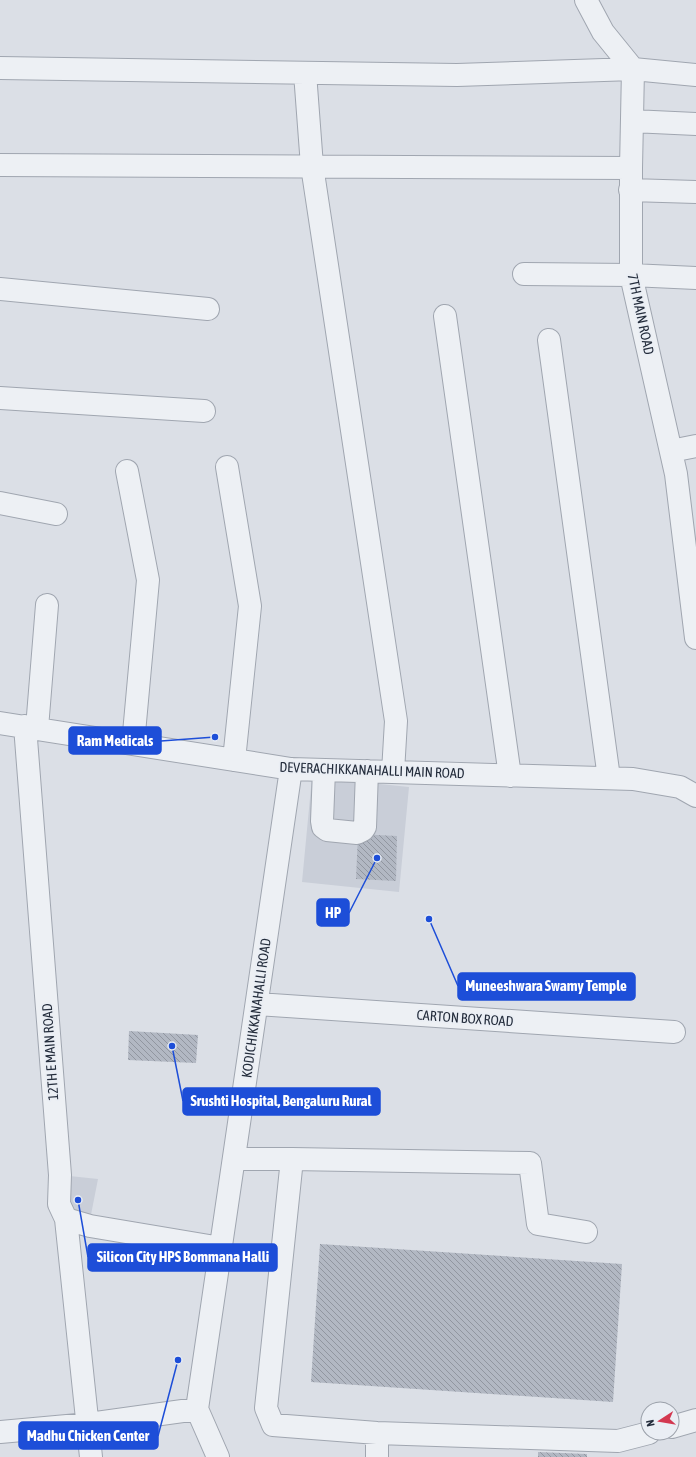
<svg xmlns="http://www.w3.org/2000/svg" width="696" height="1457" font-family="'Asap Condensed',sans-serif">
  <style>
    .built { fill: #c9ced8 }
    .building { fill: url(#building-back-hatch) }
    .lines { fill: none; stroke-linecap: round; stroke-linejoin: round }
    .minor-casing { stroke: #a0a6b0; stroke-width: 24 }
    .minor { stroke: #edf0f4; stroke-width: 22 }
    .labels { text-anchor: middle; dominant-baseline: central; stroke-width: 3.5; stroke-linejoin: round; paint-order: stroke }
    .street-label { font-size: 14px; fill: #242d3c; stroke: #eaeef4 }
    .leader { fill: none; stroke: #1d4ed8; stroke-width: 1.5 }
    .callout-dot { fill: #1d4ed8; stroke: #eaeef4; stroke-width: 1.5 }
    .callout { fill: #1d4ed8; stroke: #1d4ed8; stroke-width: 1.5 }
    .callout-label { font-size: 15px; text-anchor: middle; font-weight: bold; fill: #fff }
  </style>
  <defs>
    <pattern id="building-back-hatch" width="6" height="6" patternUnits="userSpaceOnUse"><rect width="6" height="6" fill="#b2b8c3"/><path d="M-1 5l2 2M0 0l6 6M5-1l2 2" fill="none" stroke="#9196a0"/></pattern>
  </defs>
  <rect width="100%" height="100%" fill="#dbdfe6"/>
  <path class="built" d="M312,777l97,10 -10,105 -97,-10z
    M60,1175l38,4 -10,51 -22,-4z"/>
  <path class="building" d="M358,834l39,2 -1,45 -40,-2z
    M129,1031l69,4 -2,28 -68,-3z
    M320,1244l302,20 -9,138 -302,-20z
    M538,1452l49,2v3h-49z"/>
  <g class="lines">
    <g class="minor-casing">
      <path id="minor" d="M586,0l17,32 30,37 -2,99v107l45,199 20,164
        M0,68l457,7 176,-6 63,6
        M305,73l7,93 84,555 -3,51
        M632,121l64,3
        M0,165l631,3
        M630,190l66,2
        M524,274l107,1 65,3
        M0,289l208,20
        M445,316l65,460
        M549,340l60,438
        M0,398l204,13
        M671,451l25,-5
        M227,467l23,139 -16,154
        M127,471l21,109 -15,164
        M0,503l56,11
        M0,723l291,46 342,10 47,8 16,9
        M25,726l35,449 -1,29 7,15 24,7 131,22
        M37,728l10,-123
        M324,770l-2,51 1,6 4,3 30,3 6,-3 2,-3 2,-56
        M257,1004l417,28
        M234,1159h58l-26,249 7,17 104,8 241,8 31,-8
        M292,1159l238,4 8,61 48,8
        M66,1219l25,238
        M672,1427l24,-7
        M0,1432l89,-8 108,-15
        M218,1457l-21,-48 94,-640
        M377,1457v-24"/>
    </g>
    <use href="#minor" class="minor"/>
  </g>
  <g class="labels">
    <g class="street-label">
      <text transform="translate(641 314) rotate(78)">7TH MAIN ROAD</text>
      <text transform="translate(372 770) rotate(2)">DEVERACHIKKANAHALLI MAIN ROAD</text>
      <text transform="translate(256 1008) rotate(-82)">KODICHIKKANAHALLI ROAD</text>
      <text transform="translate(465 1018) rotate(4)">CARTON BOX ROAD</text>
      <text transform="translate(50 1052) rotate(-94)">12TH E MAIN ROAD</text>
    </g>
  </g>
  <path class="leader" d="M215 737L161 741M377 858L349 913M429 919L458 986M172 1046L183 1101M78 1200L88 1257M178 1360L158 1436"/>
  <g class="callout-dot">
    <circle cx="215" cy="737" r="4"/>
    <circle cx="377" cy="858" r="4"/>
    <circle cx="429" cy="919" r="4"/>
    <circle cx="172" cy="1046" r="4"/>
    <circle cx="78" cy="1200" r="4"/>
    <circle cx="178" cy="1360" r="4"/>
  </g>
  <g class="callout">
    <rect x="69" y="727" width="92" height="27" rx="4"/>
    <rect x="317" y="899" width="32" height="27" rx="4"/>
    <rect x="458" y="973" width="177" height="27" rx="4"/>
    <rect x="183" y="1088" width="197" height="27" rx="4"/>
    <rect x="88" y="1244" width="189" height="27" rx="4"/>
    <rect x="19" y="1422" width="139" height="27" rx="4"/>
  </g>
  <g class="callout-label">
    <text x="115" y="746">Ram Medicals</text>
    <text x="333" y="918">HP</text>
    <text x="546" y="991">Muneeshwara Swamy Temple</text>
    <text x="281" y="1106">Srushti Hospital, Bengaluru Rural</text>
    <text x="183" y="1262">Silicon City HPS Bommana Halli</text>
    <text x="88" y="1441">Madhu Chicken Center</text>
  </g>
  <g transform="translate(660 1421) rotate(258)"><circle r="19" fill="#eaeef4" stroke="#9ba1aa"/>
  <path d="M0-3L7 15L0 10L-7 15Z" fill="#d33850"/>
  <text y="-6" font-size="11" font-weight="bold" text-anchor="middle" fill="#242d3c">N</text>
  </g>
</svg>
